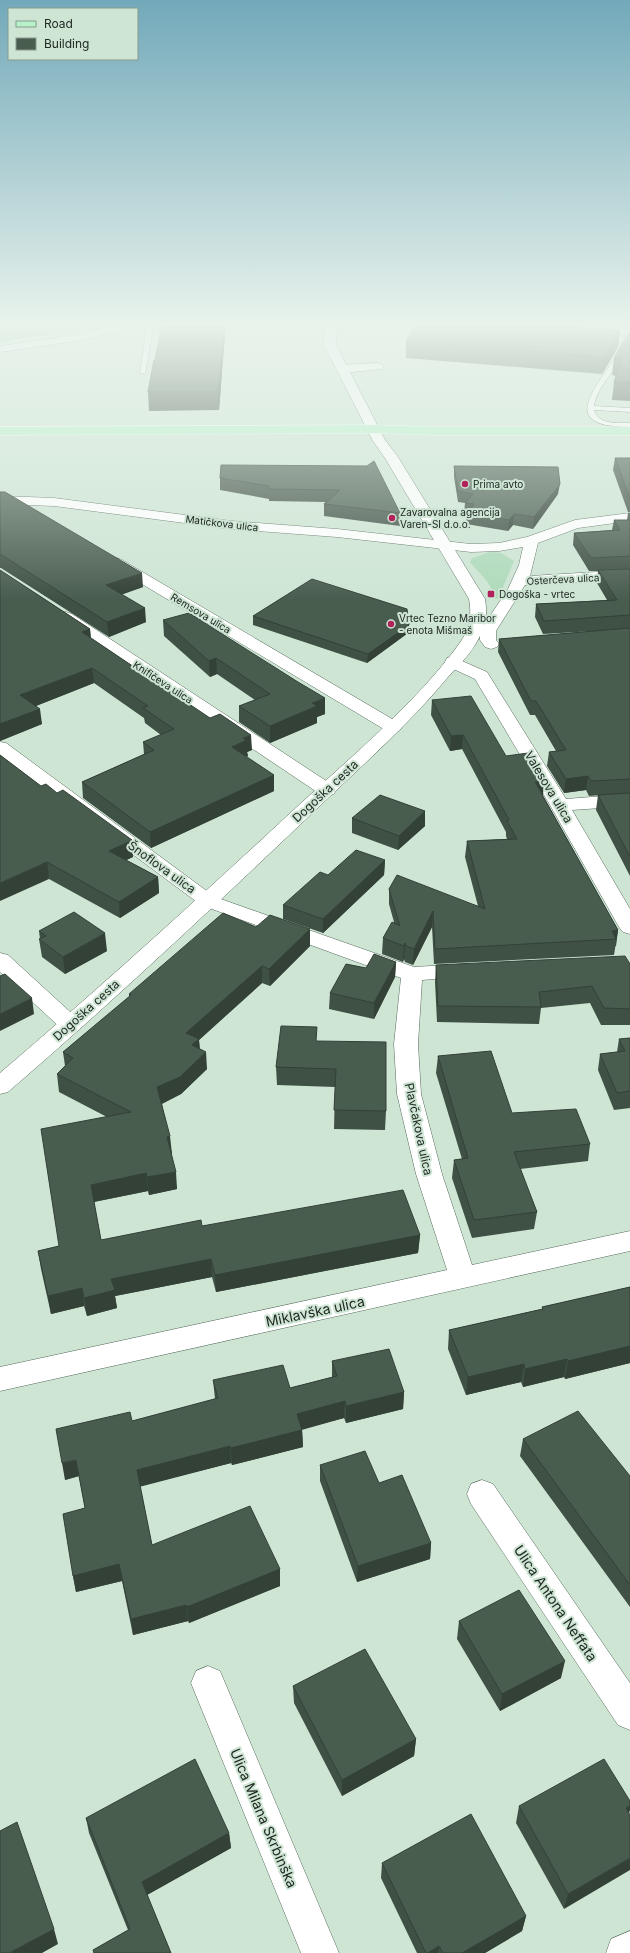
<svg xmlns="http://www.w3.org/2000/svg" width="630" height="1953" font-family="Inter,sans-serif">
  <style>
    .green { fill: #afdabb }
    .forest { fill: #83ba94 }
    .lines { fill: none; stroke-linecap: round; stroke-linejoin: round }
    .service-casing { stroke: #576b5d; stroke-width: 1 }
    .minor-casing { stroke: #576b5d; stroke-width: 1 }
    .tertiary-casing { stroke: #576b5d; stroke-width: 1 }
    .primary-casing { stroke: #fff; stroke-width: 1 }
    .service { fill: #fff; fill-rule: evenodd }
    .minor { fill: #fff; fill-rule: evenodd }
    .tertiary { fill: #fff; fill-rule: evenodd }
    .primary { fill: #b5f2ca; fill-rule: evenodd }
    .wall { fill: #3f5044 }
    .shaded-wall { fill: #334137 }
    .building { fill: #495d4f; stroke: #334137 }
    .poi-dot { fill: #b02259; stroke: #cee5d4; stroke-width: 1.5 }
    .labels { text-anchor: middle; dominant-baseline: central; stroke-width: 4; stroke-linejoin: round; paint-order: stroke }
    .far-poi-label { font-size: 10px; fill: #202922; stroke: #cee5d4; text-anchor: start }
    .far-street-label { font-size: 10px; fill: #202922; stroke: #cee5d4 }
    .street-label { font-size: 12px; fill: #202922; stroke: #cee5d4 }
    .near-street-label { font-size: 14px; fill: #202922; stroke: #cee5d4 }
  </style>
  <rect width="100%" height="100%" fill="#cee5d4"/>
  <path class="green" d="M490,552l11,1 13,8 -16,38 -6,-1c3,-14 -14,-25 -22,-36l2,-4z"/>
  <path class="forest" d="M0,326h67l5,5 -4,3 -31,2 -37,6z"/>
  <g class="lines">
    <g class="service-casing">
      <path id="service" d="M122,326h21l10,3 -8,45 -5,-1 6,-42z
        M630,332c0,29 -31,46 -36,74l36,2v4l-36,-2c4,15 24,13 36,13v4c-69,0 -39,-33 -15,-69 5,-7 7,-23 15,-26z"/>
    </g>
    <g class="minor-casing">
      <path id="minor" d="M112,326h18l-1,2 -46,12 -83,12v-6l83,-12z
        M378,363l4,2 2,2 -2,2 -40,4 -6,-4 6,-4z
        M0,496l54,2 177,23 106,8 134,15 28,-1 28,-6 48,-17 55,-7v8l-52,7 -40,15 -8,33 100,-6v10l-105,5 -29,46v9l3,4 -2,3 -6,2 -6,-2 -5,-7v-9l28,-42 11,-24 4,-18 -24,4 -28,1 -134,-15 -106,-8 -177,-23 -54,-2z
        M117,558l5,2 277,163 3,4 -3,4 -6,1 -6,-1 -275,-165 -3,-3 3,-3z
        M66,612l6,2 262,172 2,4 -2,4 -7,2 -7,-2 -260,-174 -2,-3 2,-3z
        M453,657l34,15 79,127 64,-5v12l-58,4 58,99v25l-7,-2 -4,-5 -69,-122 -75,-126 -28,-13 -2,-4 2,-4z
        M0,742l6,1 209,154 199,70 51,-3 8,2 3,5 -3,5 -51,4 -4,64 3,50 21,80 30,91 158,-34v20l-630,140v-24l447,-97 -31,-96 -19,-80 -3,-50 7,-66 -200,-73 -201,-149z
        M0,953l8,2 71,65 3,5 -3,5 -8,3 -8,-3 -63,-58z
        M482,1480l11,4 137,199v47l-12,-5 -147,-221 -4,-10 4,-10z
        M208,1666l12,5 119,282h-38l-110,-270 5,-12z
        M630,1931v22h-24l5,-14z"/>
    </g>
    <g class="tertiary-casing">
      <path id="tertiary" d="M325,326h11v19l49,95 13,17 87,142c3,18 0,30 -10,46 -7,12 -18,22 -27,32 -37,45 -81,84 -123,124 -104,99 -208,197 -317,291l-8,2v-21c102,-87 201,-177 299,-268 53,-49 118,-103 160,-161 11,-15 13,-28 10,-45l-84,-141 -12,-17 -49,-96z
        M542,326h53l35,3v6l-83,-6z"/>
    </g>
    <g class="primary-casing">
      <path id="primary" d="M373,425l62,2h195v8h-195l-62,-2 -373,2v-8z"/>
    </g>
    <use href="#service" class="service"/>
    <use href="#minor" class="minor"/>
    <use href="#tertiary" class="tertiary"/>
    <use href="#primary" class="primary"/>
  </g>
  <path class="wall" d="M620,330l-2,17 -16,27 -196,-16v-17z
    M630,331v70l-18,-1 2,-18 2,-6 -4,-1 2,-17z
    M225,334l-6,76 -70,1 -1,-19z
    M615,458h15v54h-2l-15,-42z
    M367,466l33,47v13l-76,-10v-12l2,-2 -57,-1v-2l-49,-9v-12z
    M454,466l104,28 -25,35 -20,-4 -5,6 -42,-7 1,-10 -3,-1 1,-10 -7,-1 -4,-25z
    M0,492l143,95 -21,7 24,28 -37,15 -108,-69h-1z
    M628,513h2v363l-34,-66 2,-15 17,-1 -26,2 -3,-6 -22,3 -17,-27 2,-14 7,-1 -21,-36h-5l-32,-63 1,-13 95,-8 -51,3 -8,-17 1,-13 71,-4 -10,-17 1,-12h-9l-16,-26 1,-12 38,-3 2,-10h13z
    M0,570l90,59 1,9 161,112 -5,2 1,4 -2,1 28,18v16l-123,57 -68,-50 -1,-16 62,-28 -1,-12 18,-7 -16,-12 -1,-5 -50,-35 -58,23 6,18 -42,17z
    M253,616l156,9 -1,8 -41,30 -114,-38z
    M163,620l162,94 -8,3v6l-47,20 -31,-21v-16l16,-6 -38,-26 -7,3 -46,-41z
    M432,700l74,56 37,40 75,134 -4,25 -180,9 -2,-37 -19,38 -8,-3 -1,-3 -1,3 -21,-8 1,-16 11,-16 -5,-18v-15l89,17 -13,-49 2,-16 40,-2 -1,-3v-4l-44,-83 -12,2 -19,-36z
    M0,755l133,102 -7,3 32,17 1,16 -39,25 -71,-39z
    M425,811v15l-27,24 -46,-17v-15z
    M385,860l-1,15 -61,58 -40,-14v-14l45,-30z
    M256,927l54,2v17l-40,40 -8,-3 -63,57 1,9 7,20 -26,25 -19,10 10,50h-1l6,35 -28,6 -1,-4 -54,11 7,38 101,-14 218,9 -2,18 -202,39 -4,-15 -97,19 2,12 -30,8 -3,-10 -33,8 -10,-45 -3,-18 21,-5 48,-129 -48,-25 -2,-18 8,-8 -2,-14 66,-55v-3z
    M39,931l68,20 -42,23 -23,-17 -3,-18h1z
    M396,962l-1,15 -21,42 -45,-10 1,-16 36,-25z
    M630,964v61h-29l-11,-22 -49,5 -2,16 -102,-2 -2,-40 1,-17z
    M630,1038v70l-16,2 -16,-40 2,-16 17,-2 2,-13z
    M317,1041l69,70 -1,19 -51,-1 1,-42 -58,-2 -1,-18z
    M438,1056l74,57 78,31 -2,17 -68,8 17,43 -3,17 -62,9 -20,-60 2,-18 8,-1 -26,-86z
    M630,1287v76l-65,16 -1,-2 -41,10 -2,-5 -55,13 -18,-46 1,-19 93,-21v-2z
    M332,1361l72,31 -1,17 -57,14 -2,-5 -42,11 1,18 -71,18 -1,-2 -91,23 12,59 128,24v17l-91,37 -1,-2 -55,14 -11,-54 -46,11 -3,-16 12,-68 -6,-32 -14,4 67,-59 83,-22 -2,-19 77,8 42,-11z
    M523,1439l107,37v131l-110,-151z
    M320,1465l111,78 -1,16 -73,23 -37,-101z
    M459,1621l102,57 -61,33 -43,-72z
    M293,1686l123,53 -2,17 -72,40 -48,-93z
    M630,1801l-66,108 -48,-86 3,-17z
    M86,1818l143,15 2,15 -84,47 24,58h-77l-1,-3 35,-20 -39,-97z
    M382,1863l144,53 -4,15 -37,22h-68l-36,-75z"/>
  <path class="shaded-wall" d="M224,326h1v8l-6,76 -1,-18z
    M620,330l-2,17 -16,27 2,-17z
    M560,484l-2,10 -25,35 1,-12z
    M514,514l-1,11 -5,6 1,-11z
    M142,573l1,14 -36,13 -1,-15z
    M145,608l1,14 -37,15 -2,-15z
    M409,625l-1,8 -41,30 1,-9z
    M90,629l1,15 -9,-12z
    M216,658l1,16 -7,3 -1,-16z
    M92,668l2,15 -71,28 -3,-16z
    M325,698v16l-8,3v6l-47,20v-17l42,-23z
    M40,709l2,15 -42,17v-17z
    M251,735l1,15 -5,2 1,4 -16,7v-16l11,-9z
    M463,735l-1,14 -12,2 1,-15z
    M274,775v16l-123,57 -1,-16z
    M588,776l-2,14 -22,3 2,-14z
    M544,781l-1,15 -8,-14z
    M425,811v15l-27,24 1,-14z
    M132,840l1,17 -22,10 -2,-16z
    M385,860l-1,15 -61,58v-14z
    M47,862l2,17 -49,22v-18z
    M158,877l1,16 -39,25 -1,-16z
    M433,911l-1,16 -19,38 1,-16z
    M310,929v17l-40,40 -1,-17z
    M618,930l-2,16h-1l1,-7 -4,-8z
    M105,933l2,18 -42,23 -2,-17z
    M405,943l-1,16 -1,3 1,-16z
    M396,962l-1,15 -21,42v-16z
    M262,966v17l-63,57 1,17 -6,6 -8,-30z
    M32,998l2,16 -34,17v-17z
    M206,1052l1,17 -26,25 -22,11 -2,-18z
    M170,1136l2,18h-4l-1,-17z
    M176,1172l1,17 -28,6 -2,-18z
    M146,1173l2,18 -55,11 -2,-17z
    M420,1235l-2,18 -202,39 -1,-17z
    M211,1259l1,18 -97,19 2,12 -30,8 -3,-18 27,-19z
    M82,1288l2,18 -33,8 -3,-18z
    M630,1346v17l-65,16 3,-18z
    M567,1359l-3,18 -41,10 2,-18z
    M524,1364l-3,18 -55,13 2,-18z
    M404,1392l-1,17 -57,14v-17z
    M345,1401l-1,17 -46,13 -1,-17z
    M302,1430l1,17 -71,18 -1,-17z
    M230,1446l1,17 -92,24 -2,-17z
    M76,1460l3,16 -14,4 -3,-17z
    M431,1543l-1,16 -73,23 1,-16z
    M119,1564l3,17 -46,11 -3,-16z
    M280,1569v17l-91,37 -2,-16z
    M186,1605l2,16 -55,14 -2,-16z
    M565,1661l-4,17 -61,33 2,-17z
    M416,1739l-2,17 -72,40v-16z
    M630,1805v5l-3,10 -1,-12z
    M229,1833l2,15 -86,48 -3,-14z
    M630,1858v12l-66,39 4,-15z
    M526,1916l-4,15 -37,22h-23z
    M54,1929l4,15 -16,9h-33z
    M439,1946l-1,7h-10z"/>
  <path class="building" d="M162,326h62l-6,66h-70l6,-32h1z
    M415,326h154l51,4 -16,27 -198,-16z
    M630,331v52l-16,-1 8,-24h-8z
    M615,458h15v42v-1z
    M374,461l26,52 -76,-9 16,-14 -71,-1v-3l-49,-8 1,-13 146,1z
    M454,466l104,1 2,17 -26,33 -20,-3 -5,6 -42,-7 7,-9 -9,-1 8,-9 -15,-3z
    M0,492h5l137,81 -36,12 39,23 -38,14 -107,-68z
    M614,520h16v36l-39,2 -17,-25 46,-3z
    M630,569v46l-86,6 -8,-17 81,-4 -19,-30z
    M0,570l90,59 -8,3 128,86 10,-4 31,21 -8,3 4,2 -15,7 42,28 -124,57 -68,-50 72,-32 -11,-8 31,-13 -31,-21 5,-2 -56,-38 -72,27 20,14 -40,15z
    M312,579l95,30 2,16 -41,29 -115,-38z
    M189,613l109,69 27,16 -13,5 5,3 -47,20 -31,-20 31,-12 -54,-36 -7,3 -46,-41z
    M630,628v151l-39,2 -3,-5 -22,3 -17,-27 17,-2 -30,-49h-5l-32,-62z
    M471,696l35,60 22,-3 16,28 -9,1 83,148 -6,1 4,8 -181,10 -2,-38 -19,38 -8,-3 -1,-3 -1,3 -21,-8 9,-16 8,4 -11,-37 8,-14 88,34 -18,-68 50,-2 -10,-18 2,-1 -46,-85 -12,1 -19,-36z
    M0,755l41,31 5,-2 11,9 6,-3 69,50 -23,11 49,26 -39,25 -72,-40 -47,21z
    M630,793v64l-32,-62z
    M380,795l45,16 -26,25 -47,-18z
    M356,850l29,10 -62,59 -40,-14 37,-33 8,3z
    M74,912l31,21 -42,24 -24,-18 7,-3 -7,-5z
    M223,913l33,14 14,-12 40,14 -41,40 -7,-3 -76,67 13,6 -7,6 14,7 -26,25 -23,10 13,49 -3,1 9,35 -29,5 -1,-4 -55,12 10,55 100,-20 1,6 201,-36 17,45 -205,40 -4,-16 -100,20 4,11 -31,8 -2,-10 -34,8 -10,-45 21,-5 -18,-117 90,-17 -74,-38 16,-16 -10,-6 68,-57 -2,-1z
    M374,954l22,8 -22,41 -44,-10 16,-29 20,4z
    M625,956l5,8v45l-26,-1 -12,-22 -53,6 2,15 -103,-1 -2,-41z
    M5,974l27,24 -32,16v-38z
    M281,1026l36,1 -1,14 70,1v69l-52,-1 2,-41 -60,-2z
    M630,1038v53l-13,2 -17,-39 25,-3 -6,-12z
    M491,1051l21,62 64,-4 14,35 -76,8 23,60 -63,8 -20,-60 14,-2 -30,-102z
    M630,1287v59l-62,15 -1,-2 -42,10 -1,-5 -56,13 -19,-47 94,-21 -1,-2z
    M389,1349l15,43 -58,14 -1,-5 -48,13 5,16 -71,18 -1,-2 -93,24 15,75 98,-39 30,63 -93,38 -1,-2 -55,14 -12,-55 -46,12 -10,-62 22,-6 -9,-48 -14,3 -6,-34 74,-17 2,9 86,-23 -5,-18 70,-15 7,23 47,-12 -5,-15z
    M578,1411l52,65v109l-107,-146z
    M365,1451l14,32 23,-8 29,68 -73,23 -38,-101z
    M519,1590l46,71 -63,33 -43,-73z
    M365,1649l51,90 -74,41 -49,-94z
    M195,1759l34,74 -87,49 29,71h-77l-1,-3 37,-21 -44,-111z
    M604,1759l26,42v4l-4,3 4,7v43l-62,36 -49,-88z
    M471,1814l55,102 -64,37h-19l-4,-7 -11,7h-2l-44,-90z
    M17,1822l37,107 -45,24h-9v-122z"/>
  <linearGradient id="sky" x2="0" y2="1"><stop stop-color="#72a9ba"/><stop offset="0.54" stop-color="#e9f3ec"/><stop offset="1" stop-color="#e9f3ec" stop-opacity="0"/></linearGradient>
  <rect width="630" height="600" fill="url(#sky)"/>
  <g class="poi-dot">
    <circle cx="465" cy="484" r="4"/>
    <circle cx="392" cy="518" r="4"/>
    <rect x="487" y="590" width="8" height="8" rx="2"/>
    <circle cx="391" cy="624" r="4"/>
  </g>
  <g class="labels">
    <g class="far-poi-label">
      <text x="473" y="484">Prima avto</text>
      <text x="400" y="512">Zavarovalna agencija<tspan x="400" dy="12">Varen-SI d.o.o.</tspan></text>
      <text x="499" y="594">Dogoška - vrtec</text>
      <text x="399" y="618">Vrtec Tezno Maribor<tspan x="399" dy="12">- enota Mišmaš</tspan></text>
    </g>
    <g class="far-street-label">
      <text transform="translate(222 523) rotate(7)">Matičkova ulica</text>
      <text transform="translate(563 579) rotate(-3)">Osterčeva ulica</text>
      <text transform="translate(201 613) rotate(31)">Remsova ulica</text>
      <text transform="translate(163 682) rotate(33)">Knifičeva ulica</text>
    </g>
    <g class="street-label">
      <text transform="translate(549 787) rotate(59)">Valesova ulica</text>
      <text transform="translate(325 791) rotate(-43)">Dogoška cesta</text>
      <text transform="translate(162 867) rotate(36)">Šnoflova ulica</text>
      <text transform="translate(86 1010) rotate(-42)">Dogoška cesta</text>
      <text transform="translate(419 1129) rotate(78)">Plavčakova ulica</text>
    </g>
    <g class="near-street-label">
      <text transform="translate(315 1311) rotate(-12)">Miklavška ulica</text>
      <text transform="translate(556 1603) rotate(56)">Ulica Antona Neffata</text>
      <text transform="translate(264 1818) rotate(67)">Ulica Milana Skrbinška</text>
    </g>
  </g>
  <rect x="8" y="8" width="130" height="52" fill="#cee5d4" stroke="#889a8d"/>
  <rect x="16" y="21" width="20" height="6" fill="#b5f2ca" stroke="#889a8d"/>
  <text x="44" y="28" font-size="12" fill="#202922">Road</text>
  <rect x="16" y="38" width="20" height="12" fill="#495d4f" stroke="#889a8d"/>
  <text x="44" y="48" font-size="12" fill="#202922">Building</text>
</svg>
